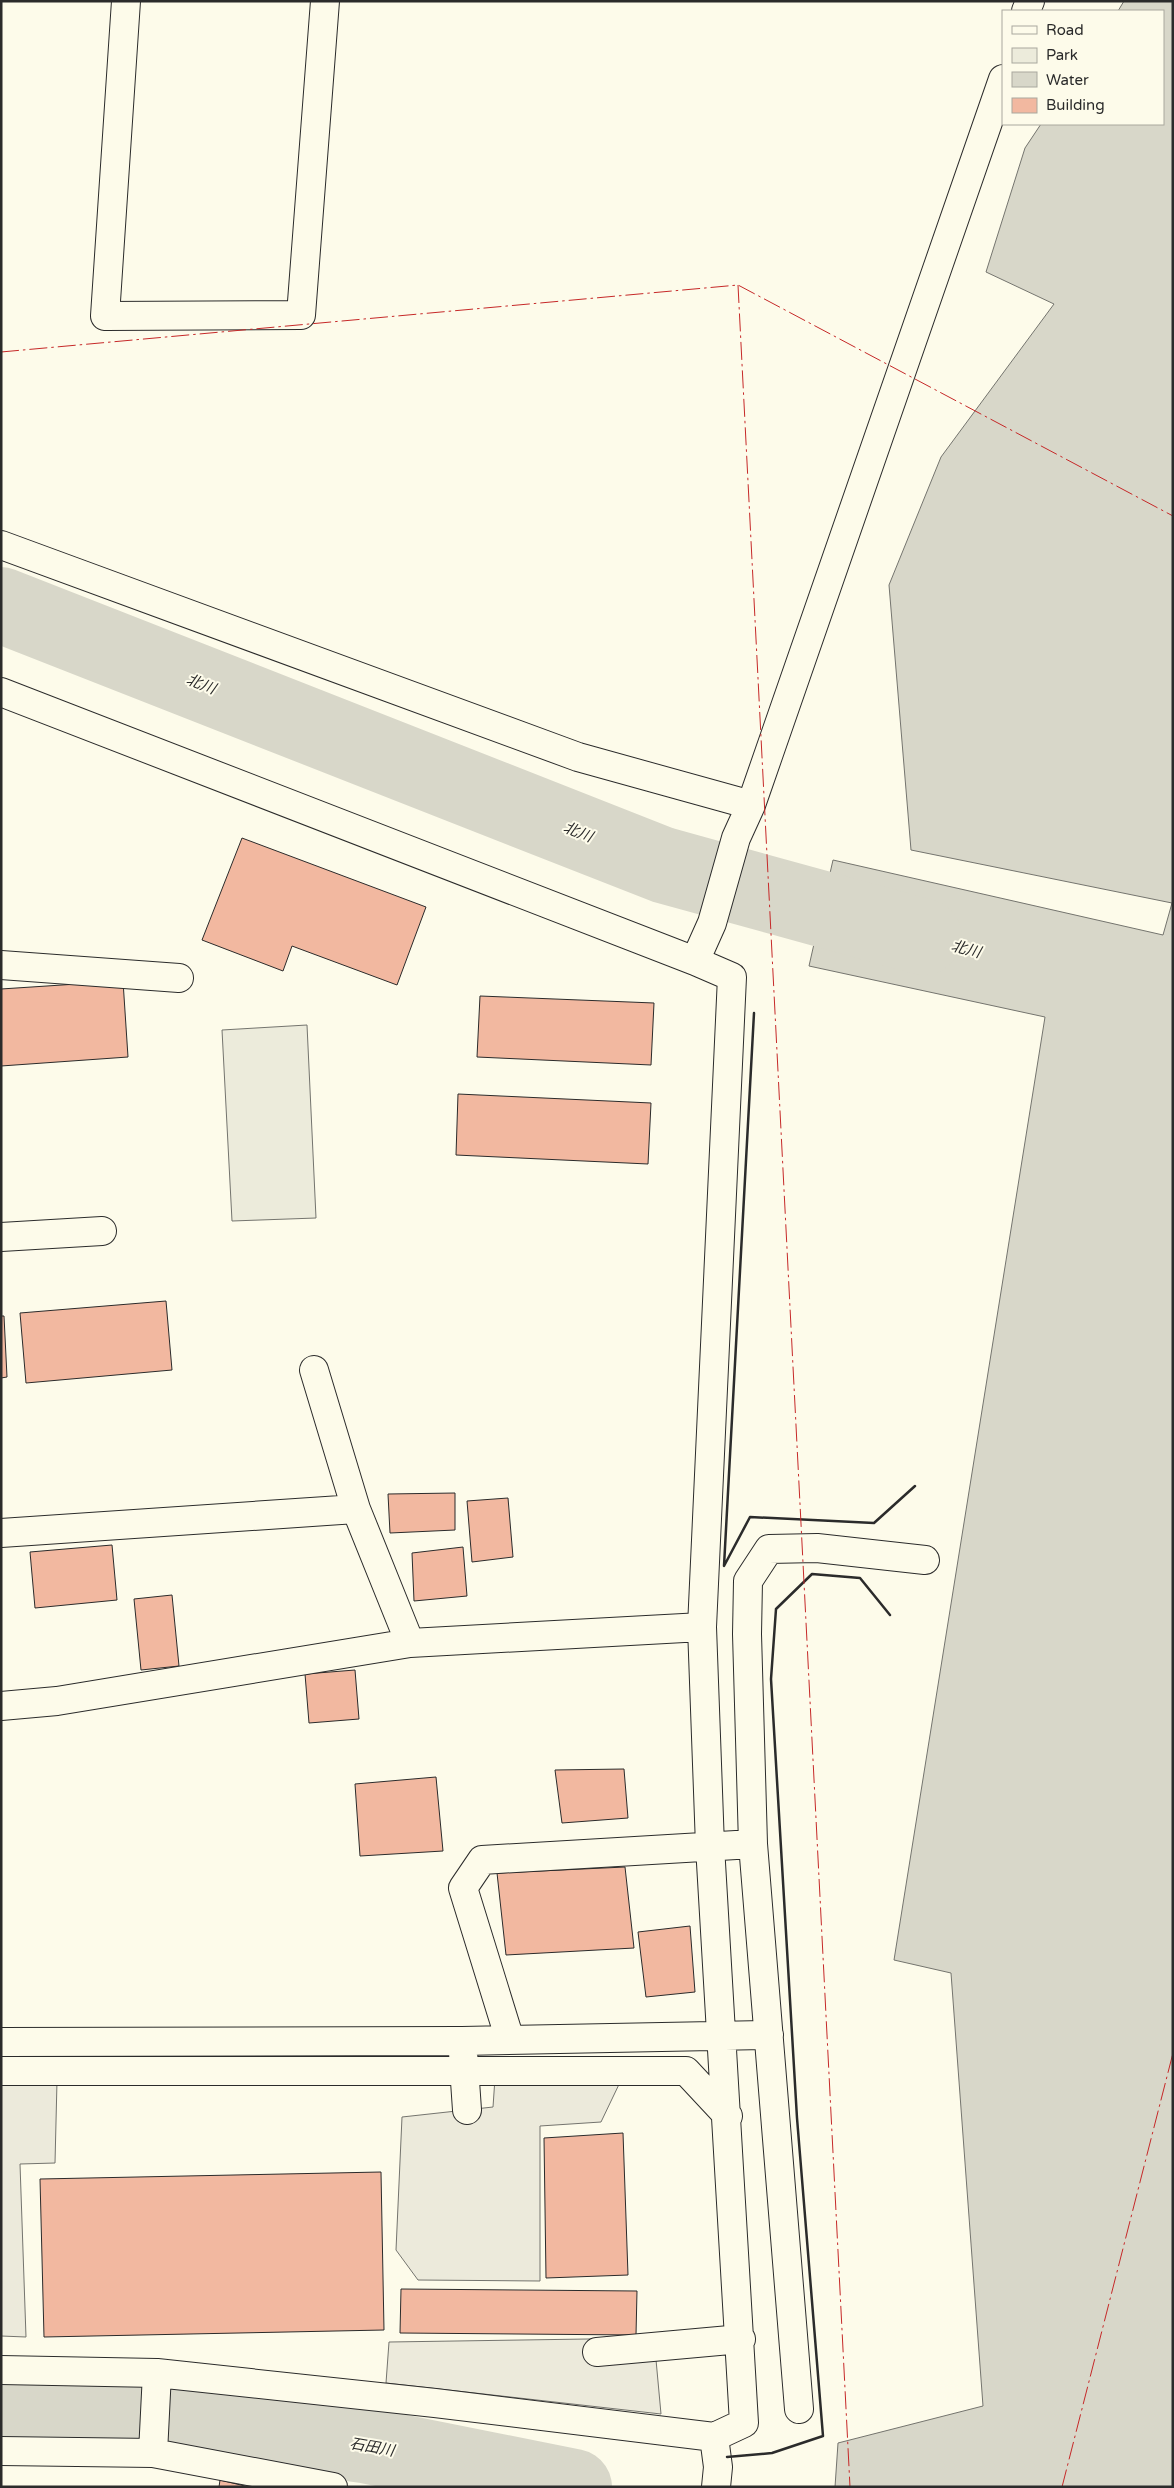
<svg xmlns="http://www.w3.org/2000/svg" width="1174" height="2488" font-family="'Varela Round','Noto Sans JP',sans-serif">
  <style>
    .green { fill: #ecebdb; stroke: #74746e }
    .parking { fill: #eceadb; stroke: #74746e }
    .water { fill: #d8d7c9; stroke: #74746e }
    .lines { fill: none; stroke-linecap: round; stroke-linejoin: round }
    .river { stroke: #d8d7c9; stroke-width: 76 }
    .building { fill: #f2b8a0; stroke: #2b2b2b }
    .minor-casing { stroke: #2b2b2b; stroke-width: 30 }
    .minor { stroke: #fdfbea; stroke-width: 28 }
    .wall { stroke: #2b2b2b; stroke-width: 2.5 }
    .power { stroke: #c62828; stroke-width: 1; stroke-dasharray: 18 4 2.5 4; stroke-linecap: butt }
    .labels { text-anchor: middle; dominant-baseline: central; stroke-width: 4; stroke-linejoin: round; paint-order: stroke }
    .water-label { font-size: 15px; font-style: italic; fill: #2b2b2b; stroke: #fdfbea }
  </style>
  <rect width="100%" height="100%" fill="#fdfbea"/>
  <path class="green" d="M307,1025l9,193 -84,3 -10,-191z"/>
  <path class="parking" d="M623,2076l-22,46 -61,4v155l-122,-1 -22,-30 6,-133 91,-10 2,-29z
    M57,2081l-2,82 -35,1 6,173 -25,-1v-253z
    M654,2338l7,76 -275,-31 3,-41z"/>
  <path class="water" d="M1124,1h49v2486h-338l3,-44 145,-37 -32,-433 -57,-13 151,-943 -236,-51 24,-106 330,75 9,-32 -261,-53 -22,-265 52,-128 113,-153 -68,-32 39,-124 16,-24h122v-113h-45z"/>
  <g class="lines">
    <path class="river" d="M1,605l662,260 261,72
      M1,2411l137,5
      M169,2419l195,26 210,42"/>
  </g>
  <path class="building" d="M242,838l184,69 -29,78 -105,-39 -9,25 -81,-31z
    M123,981l5,76 -127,9v-77z
    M480,996l174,7 -3,62 -174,-8z
    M458,1094l193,9 -3,61 -192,-9z
    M166,1301l6,69 -146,13 -6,-70z
    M1,1316h3l3,61 -6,1z
    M455,1493v37l-65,3 -2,-39z
    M508,1498l5,59 -41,5 -5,-61z
    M112,1545l5,55 -82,8 -5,-56z
    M463,1547l4,49 -53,5 -2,-48z
    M172,1595l7,71 -38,4 -7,-71z
    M355,1670l4,49 -50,4 -4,-49z
    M624,1769l4,49 -66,5 -7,-53z
    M436,1777l7,74 -83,5 -5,-72z
    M625,1867l9,81 -128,7 -9,-82z
    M690,1926l5,66 -49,5 -8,-65z
    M623,2133l5,142 -82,3 -2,-140z
    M381,2172l3,158 -340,7 -4,-158z
    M401,2289l236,2 -1,44 -236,-2z
    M220,2480l29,7h-30z"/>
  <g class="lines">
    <g class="minor-casing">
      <path id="minor" d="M126,1l-21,315 196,-1 24,-314
        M1026,11l4,-10
        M1,545l577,212 173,48
        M1,692l694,269
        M1,965l178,13
        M1,1237l101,-6
        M314,1370l42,139 54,134
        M1,1533l355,-24
        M1,1706l56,-5 353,-58 292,-16
        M510,2040l-47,-152 19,-28 271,-16
        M1,2042l461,-1 307,-6
        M463,2052l4,58
        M1,2071h685l42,45
        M597,2352l144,-13
        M1,2370l156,3
        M799,2409l-46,-565 -6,-210 1,-53 21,-32 48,-1 108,12
        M714,2437l4,30 -2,20
        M1,2451l152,2 180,34
        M153,2453l4,-80 278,30 279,34 30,-14 -34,-577 -8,-219 30,-650 -37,-16 17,-38 24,-85 15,-33 252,-726"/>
    </g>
    <use href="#minor" class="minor"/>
    <path class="wall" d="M754,1013l-30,553 26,-49 124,6 41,-37
      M727,2457l45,-4 51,-17 -26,-318 -26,-439 5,-70 36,-35 48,4 30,37"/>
    <path class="power" d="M738,285l112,2202
      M1,352l737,-67 435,231
      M1062,2487l111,-434"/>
  </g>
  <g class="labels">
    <g class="water-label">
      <text transform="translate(201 684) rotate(21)">北川</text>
      <text transform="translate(578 832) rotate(21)">北川</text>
      <text transform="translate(966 949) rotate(15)">北川</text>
      <text transform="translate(372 2447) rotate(10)">石田川</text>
    </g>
  </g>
  <rect width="1174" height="2488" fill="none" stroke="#2b2b2b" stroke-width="5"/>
  <rect x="1002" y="10" width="162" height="115" fill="#fdfbea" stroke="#a9a89e"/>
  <rect x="1012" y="26" width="25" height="8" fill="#fdfbea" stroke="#a9a89e"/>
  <text x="1046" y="35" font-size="15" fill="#2b2b2b">Road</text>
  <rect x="1012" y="48" width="25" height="15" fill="#ecebdb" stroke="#a9a89e"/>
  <text x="1046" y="60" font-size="15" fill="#2b2b2b">Park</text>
  <rect x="1012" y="72" width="25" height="15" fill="#d8d7c9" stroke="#a9a89e"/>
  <text x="1046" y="85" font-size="15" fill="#2b2b2b">Water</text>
  <rect x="1012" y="98" width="25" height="15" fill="#f2b8a0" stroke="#a9a89e"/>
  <text x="1046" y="110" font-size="15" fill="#2b2b2b">Building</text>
</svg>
